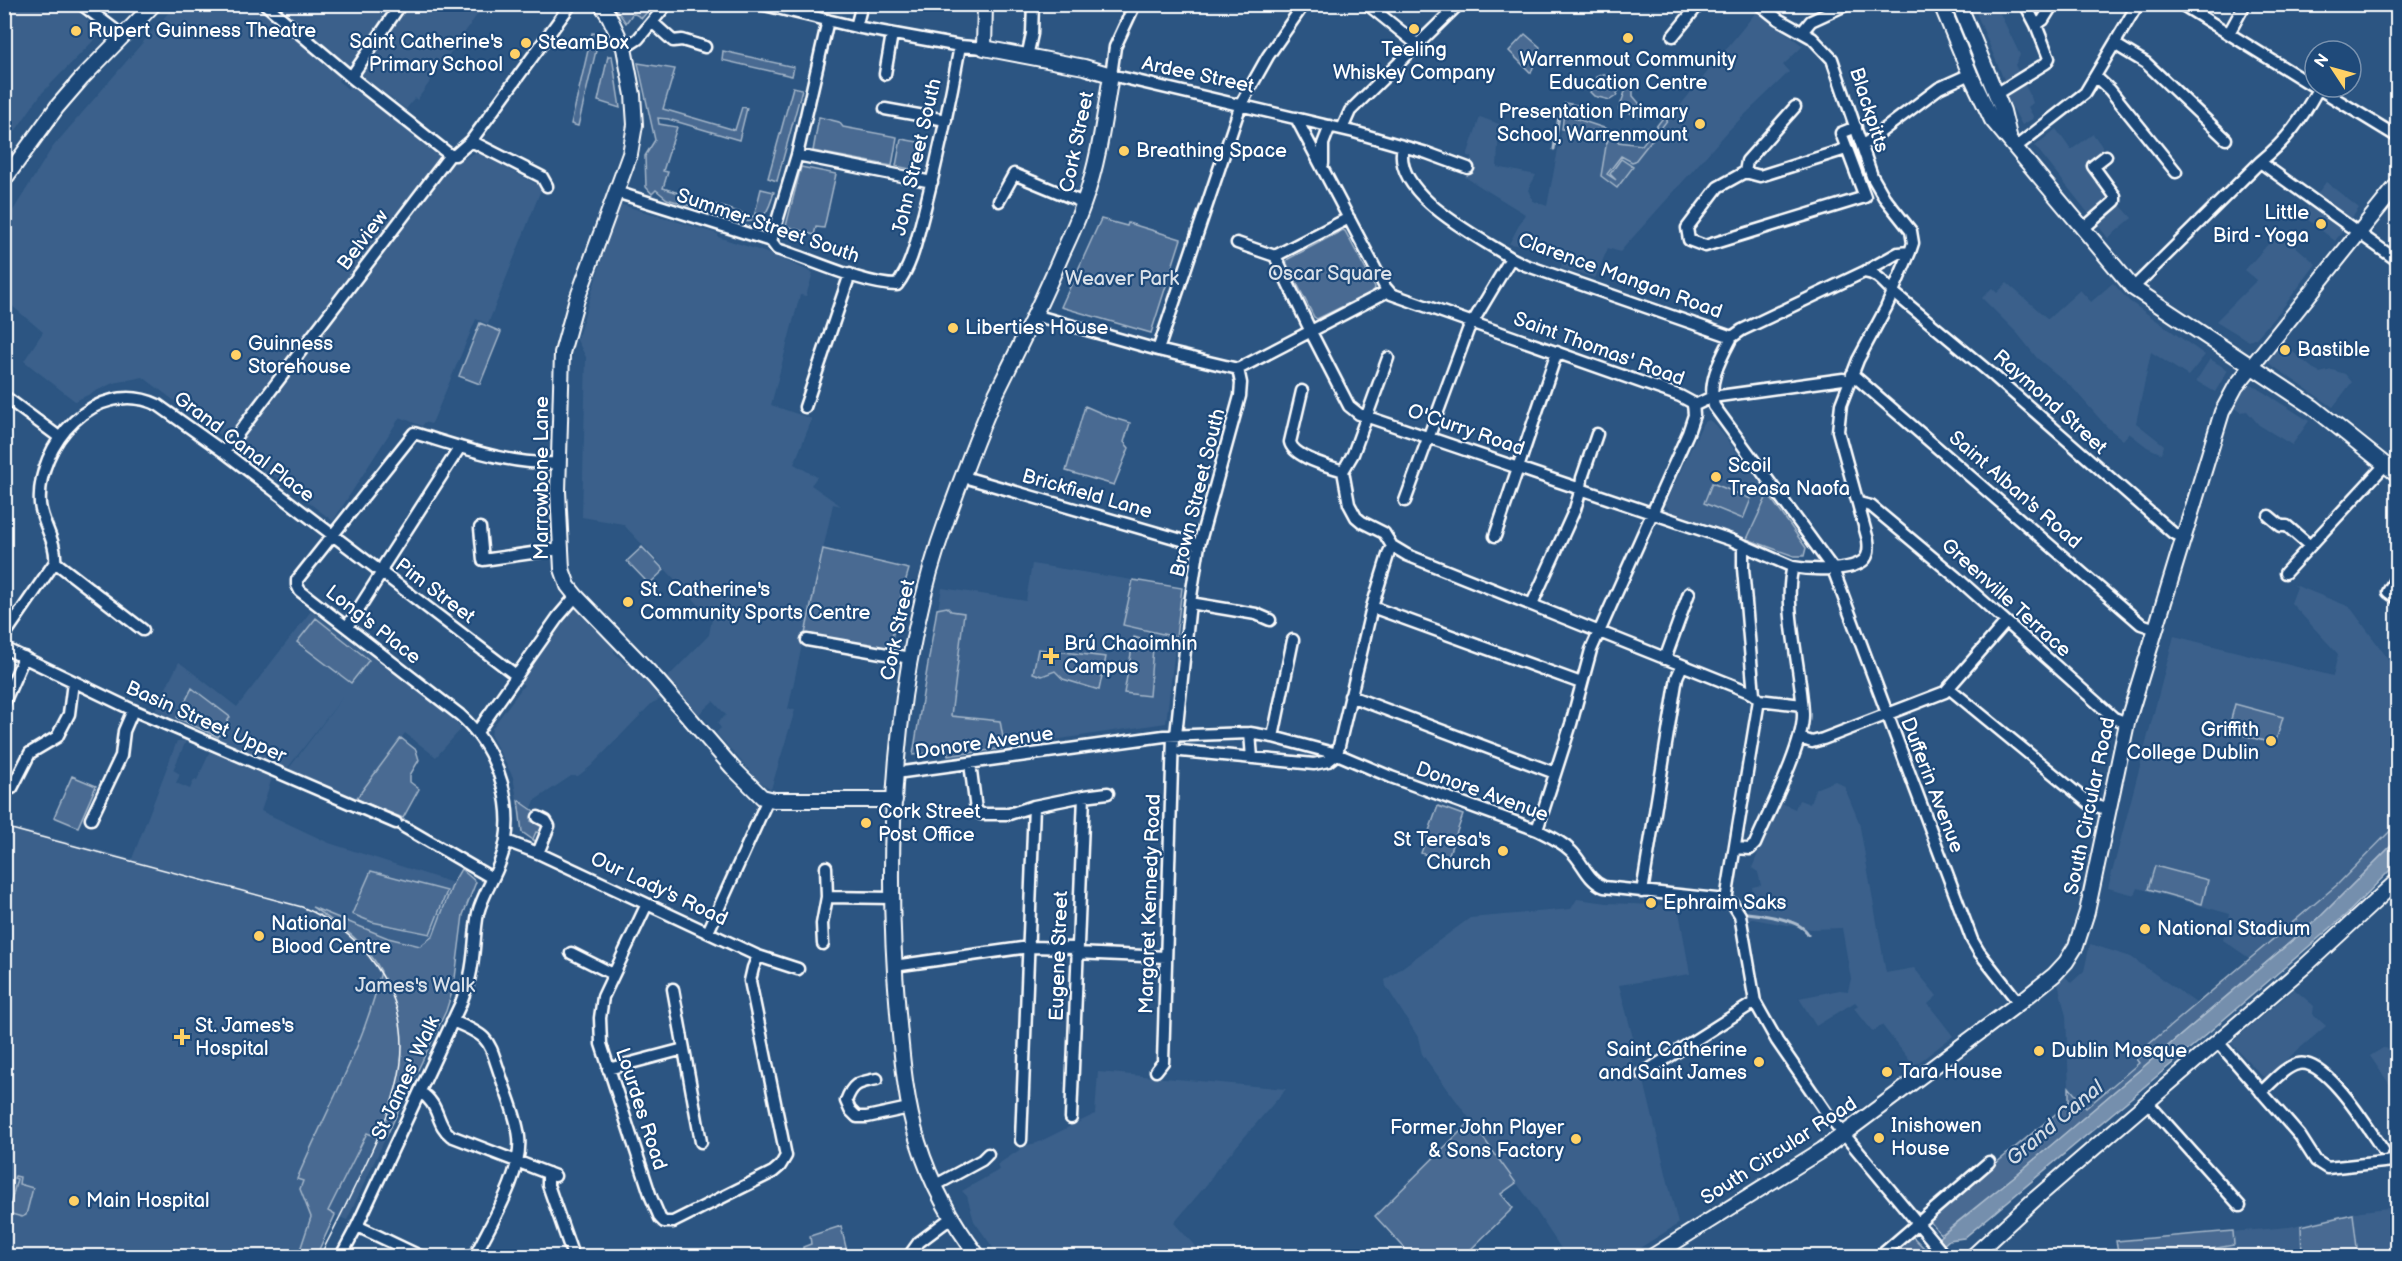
<svg xmlns="http://www.w3.org/2000/svg" width="2402" height="1261" font-family="'Balsamiq Sans',sans-serif">
  <style>
    .built { fill: #3b618b }
    .green { fill: #486b92; stroke: #a4b5c8; stroke-width: 1.5 }
    .water { fill: #748fad; stroke: #acbcce; stroke-width: 1.5 }
    .lines { fill: none; stroke-linecap: round; stroke-linejoin: round }
    .stream { stroke: #acbcce; stroke-width: 3 }
    .minor-casing { stroke: #fff; stroke-width: 15 }
    .major-casing { stroke: #fff; stroke-width: 18 }
    .minor { stroke: #1f4a7a; stroke-width: 10 }
    .major { stroke: #1f4a7a; stroke-width: 14 }
    .tram { stroke: #fff; stroke-width: 1.5 }
    .poi-dot { fill: #ffd166; stroke: #1f4a7a; stroke-width: 2 }
    .labels { text-anchor: middle; dominant-baseline: central; stroke-width: 4.5; stroke-linejoin: round; paint-order: stroke }
    .poi-label { font-size: 20px; fill: #fff; stroke: #1f4a7a; text-anchor: start }
    .street-label { font-size: 20px; fill: #fff; stroke: #1f4a7a }
    .park-label { font-size: 20px; fill: #dae1e9; stroke: #1f4a7a }
    .water-label { font-size: 21px; font-style: italic; fill: #d5dde6; stroke: #1f4a7a }
  </style>
  <rect width="100%" height="100%" fill="#2c5582"/>
  <filter id="ink" filterUnits="userSpaceOnUse"><feTurbulence type="fractalNoise" baseFrequency=".0167" numOctaves="2"/><feDisplacementMap in="SourceGraphic" scale="12" xChannelSelector="R" yChannelSelector="G"/><feConvolveMatrix kernelMatrix="1 2 1 2 8 2 1 2 1" color-interpolation-filters="sRGB"/></filter>
  <g filter="url(#ink)">
    <path class="built" d="M5,4l67,1 24,24 1,8 -56,57 -36,52z
      M175,5h80l86,71 -3,5 10,8 3,-4 82,67 31,6 11,-5 5,1 62,33 -54,137 -12,-5 -43,102 -2,3 -6,-2 -3,4 -22,-9 -67,104 -190,-144 -30,6 -38,18 -51,-40 19,-29 -38,-32 -1,-75 48,-77z
      M268,5h216l-67,95 -2,-2 -9,11 -23,-17 -38,-22z
      M1973,5h23l24,50 -5,10 16,32 2,6 -5,4 6,11 -12,7 -17,-31 -1,-14z
      M1757,11l46,35 -20,19 6,7 -59,57 -104,116 -6,7 -12,-4 -13,30 -34,-10 3,-18 -55,-6 16,-30 -60,-37 8,-20 -6,-1 13,-39 19,7 -2,43 39,8 -8,15 5,11 14,5 15,-77 46,11 -2,6 26,16 3,-1z
      M2056,129l15,21 22,-16 11,15 -18,18 46,51 -24,20 -73,-92z
      M2326,182l33,26 -24,33 -33,-26z
      M619,204l99,30v3l55,18 40,18 -7,23 -6,-1 -29,110 41,14 -18,45 23,13 -6,8 30,21 -8,-2 -45,205 7,1 -24,79 -12,-8 -43,-48 5,-5 -4,-5 9,-8 -13,-14 -14,13 -34,-34 44,-45 3,-16 -89,-95 -41,-7 4,-160 -9,-17z
      M2279,232l37,32 -35,46 -25,28 -7,3 -33,-20 41,-41 -12,-10z
      M2007,283l41,36 32,-29 11,12 22,-19 16,18 76,54 -17,21 -37,-24 -15,71 28,22 -2,9 -15,-7 -18,-14 -6,7 -16,-13 -36,-41 -34,-28 -19,-24 -36,-36 10,-10 5,5z
      M2282,343l34,28 4,2 12,-3 13,4 7,8 -19,25 -66,-45z
      M2210,359l18,11 -13,22 -19,-11z
      M2249,383l60,38 -17,24 -33,-20 -12,-14 -6,1 -7,-5z
      M1709,420l7,5 52,69 -21,45 -75,-26 -7,-9 38,-81z
      M1032,564l150,24 -16,135 -218,33 -1,-5 -34,4 12,-79 17,-88 84,13z
      M2292,584l58,23 47,64v153l-59,60 -89,74 -26,-18 7,-26 -92,-26 -3,7 -27,-7 66,-252 159,40 5,-22 -47,-51 6,-16z
      M576,605l39,39 -1,8 11,11 5,-4 35,38 -13,6 -61,63 -13,10h-7l-36,24 -3,8 -15,-9 -4,-22 -22,-41 1,-8 32,-43 -5,-3 47,-66z
      M311,611l144,109 6,9 -25,28 -31,-24 -49,66 -69,-28 59,-78 -60,77 -131,-60 24,-48 58,45z
      M177,741h9l-13,29 7,4 -4,9 14,6 4,-9h3l13,-28 63,23 -12,36 68,32 124,40 -20,53 -13,10 -32,-8 -13,61 -29,76 -49,103 6,3 -3,8 11,28 -13,39h-293l-1,-431 128,34z
      M1835,781l9,5 15,36 27,151 28,-5 23,28 -9,8 25,32 -39,30 -32,-41 -9,7 -19,-24 4,-3 -3,-3 -39,24 -17,-28 41,-8 8,1 3,-12 -9,-51 -31,1 -64,-11 1,-21 6,-2 -2,-8 9,-2 -3,-13 -6,-4 27,-66 16,7 4,-9 11,4 5,-15z
      M1577,899l30,4 71,3 12,68 -71,11 18,68 -7,5 14,23 34,143 -51,32h-61l-39,-59 -105,-143 -4,-17 -32,-51 -1,-6 85,-62 101,-9z
      M2090,944l41,13 65,46 -48,42 1,6 -11,8 2,4 -54,45 -17,-21 -3,-71 -8,-33 7,-7 6,7 13,-12z
      M2294,989l20,17 -1,8 13,12 -60,51 -4,-1 -31,-33z
      M2397,1047v48l-27,-39 13,-8 10,1z
      M1098,1072l188,17 -70,81 -9,14 -33,39 30,33h-205l-25,-35 -7,-25 -5,-5 37,-21 -2,-5 30,-20 10,-2 58,-29z
      M367,1133l14,6 3,-4 2,2 -39,83 -19,-8z
      M2397,1207v49h-278l55,-19 115,-10 72,-16z"/>
    <path class="green" d="M613,5h40l-11,13 -9,-5 -7,10z
      M592,33l8,1 -22,92 -7,-2z
      M1525,34l15,13 -9,26 -22,-22z
      M723,51l71,16 -2,9 -70,-16z
      M608,56h4l8,52 -22,-7z
      M638,63l37,6 -12,40 72,21 7,-23 5,1 -8,32 -71,-21 -10,-1 1,6 18,3 -14,44 5,1 -5,16 91,29 7,-28 13,3c-5,18 -10,32 -31,29l-76,-22 -11,-9 -4,4 -6,-7 -1,-31 10,-16z
      M1603,74l19,8 -6,14 -6,4 -16,-4 -4,-4 6,-15z
      M1632,83l1,1v12l11,13 -4,7 -21,-7 8,-23z
      M793,87l9,2 -25,92 -9,-3z
      M1565,103l12,2 -3,13 33,11 -3,9 -42,-9z
      M1669,110l4,3 -38,48 -3,1 -11,-6 -14,18 9,6 -6,-6 11,-15 12,8 -16,21 -16,-12 5,-30 5,-15 8,2 -1,9 24,3z
      M819,117l20,5 4,5 54,10 -5,29 -79,-15z
      M901,139l23,4 -5,28 -23,-5z
      M801,167l35,7 -12,54 -8,-1 -2,8 -28,-9z
      M1101,219l26,7 1,-3 53,16 -30,94 -90,-26z
      M1343,230l2,1 30,56 -1,4 -57,28 -3,-2 -28,-55 2,-3z
      M480,323l21,9 -21,52 -21,-8z
      M1085,406l25,11 20,6 -6,19 5,6 -15,37 -48,-14z
      M1712,483l39,16 -8,20 -39,-16z
      M1768,494l38,54 -2,8h-10l-47,-17z
      M642,547l22,23 -15,14 -22,-23z
      M823,549l86,20 -12,41 -7,41 -85,-17z
      M1133,580l49,8 -6,49 -53,-12z
      M947,607l4,4 13,2 -13,103 49,5 5,27 -57,8 -1,-5 -34,4 24,-146z
      M316,618l53,42 -18,23 -54,-41z
      M1134,637l13,4 6,7 -4,48 -25,-3z
      M1038,649l68,8 -7,33 -36,-11 -8,-8 -13,5 -9,-3z
      M192,688l38,29 -12,20 -41,-19z
      M2235,704l48,13 -8,27 -47,-13z
      M401,738l15,12 3,10 -9,15v7l9,7 -16,29 -47,-19z
      M72,776l24,10 -18,41 -24,-10z
      M518,800l16,11 -3,10c6,3 13,3 12,13l-7,-2 -3,7 3,3 -14,-10z
      M1438,806l25,9 -17,47 -25,-9z
      M2397,824v16l-77,77 -304,258 -75,60 -13,-16 136,-112 5,-5v-15l17,21 53,-45 -3,-4 13,-8 -1,-6 190,-161z
      M2155,866l53,14 -6,24 -54,-15z
      M461,869l15,13 -13,33 -9,71 -8,25 -60,126 -2,-2 -2,4 -15,-6 -39,78 7,4 -19,41h-18l13,-39 -11,-28 3,-8 -6,-2c29,-69 68,-134 84,-208 -16,-30 -42,-46 -69,-64l76,31 32,8 13,-10 20,-53z
      M371,871l76,20 -17,43 -58,-12 -20,-8z
      M1471,1121l45,62 -15,11 12,14 -49,48h-52l-37,-40z
      M15,1176l5,1 -1,7 14,4 -7,27 -4,2 -14,-4 9,-34 -3,-1z
      M2353,1214l5,42h-56l-1,-30z
      M841,1226l7,30h-45v-9l8,-3 -1,-8z
      M2233,1231l1,14 -22,4v7h-93l-3,-15z
      M1911,1235l14,14 -9,7h-25l4,-8z"/>
    <path class="water" d="M2397,840v23l-49,50 -167,143 -217,182 -15,2 -18,16h-15l100,-81 304,-258z"/>
    <g class="lines">
      <path class="stream" d="M1554,149l5,-33
        M1747,913c16,2 53,6 61,21"/>
      <g class="minor-casing">
        <path id="minor" d="M81,4l42,32
          M265,4l86,73 99,78
          M760,4l96,23 104,19 24,2
          M1135,4l-20,43 -4,28 243,57 73,21 41,15
          M1367,4l51,41
          M2025,4l11,21 7,-5 10,-16
          M2181,4l134,83
          M652,22l21,19 9,-1 23,7
          M856,27l6,-23
          M1802,32l9,-11 37,-17
          M2229,33l16,-29
          M1673,36l26,-32
          M2116,45l30,18 80,76
          M624,48l14,-9 29,-35
          M1027,57l5,-23 1,-30
          M885,74l7,-40
          M351,77l50,-73
          M2096,77l14,13 66,82
          M2316,87l82,50
          M1996,94l50,-31 3,-5 -13,-33
          M1795,107l-48,54 -2,11 -27,15 -31,41 2,12 16,6 160,-49 -24,-64 15,-6
          M885,109l61,11
          M1296,118l89,169 6,7 289,102 13,7 1,12 -6,18 -97,217 -20,74 -34,106
          M1342,129l8,-18 6,-6 103,-101
          M471,141l71,36 5,9
          M1403,146c-12,48 74,90 108,112l14,7 207,72 10,-7 122,-58 34,-19 12,-1
          M1862,146l77,-58 31,-14
          M2016,147l69,-54 53,-89
          M450,155h5l16,-14 100,-137
          M797,155l135,27
          M2260,162l138,99
          M1323,164v-20l7,-18
          M1745,172l15,4 86,-27
          M616,192l155,49 6,8c33,10 87,36 120,36 16,-21 20,-48 27,-73 14,-54 26,-110 36,-166
          M999,201l15,-27 70,29
          M1349,218l-74,38 38,80 36,70 10,8 9,3 363,123 62,27
          M2084,228l31,-27v-5l-22,-30 13,-10
          M771,241l26,-86 31,-135
          M1237,243l38,13
          M1864,272c13,1 20,11 29,20l101,84 179,157 12,5
          M2133,288l127,-126c28,-23 41,-42 58,-73
          M1034,315l124,35 80,19 150,-78
          M1732,337c-11,21 -25,45 -18,69l119,163 139,371 7,12 40,51
          M1158,350l83,-246 27,-48 36,-52
          M1852,374l289,250 15,5
          M1302,391l-12,51c3,15 39,24 53,29
          M4,396l55,41
          M1693,406l19,-9 131,-18 6,2
          M805,407l45,-133
          M224,452l226,-297
          M1343,471l6,33 7,13 6,5 22,11 8,13 15,9 340,136 7,4 5,5 43,5
          M1343,471l10,-17 35,-96
          M964,477l235,68
          M1405,501l63,-171 43,-72
          M1859,503l12,3 85,71 158,141 13,5
          M2269,516l12,10h6l23,20
          M480,528l3,32 77,-11
          M1495,536l62,-184
          M1743,545v23l11,127
          M55,562c2,-20 -13,-38 -15,-58 -4,-60 56,-128 118,-99l66,47 293,224
          M55,562l88,68
          M2285,573l100,-108
          M2398,574l-10,18 10,7
          M1190,603l66,11 14,6
          M1532,604l43,-95 6,-20 1,-11 15,-44
          M1372,607l209,76
          M347,627l35,-55 2,-7 76,-118
          M4,636l51,-74
          M807,640l103,18
          M4,648l129,62 263,113
          M1665,659l24,-66
          M1950,689l140,115 19,6
          M1350,696l205,77
          M4,703l20,-46
          M477,732l81,-115 18,-21
          M1250,733l2,25
          M1176,735l14,-132 9,-58 41,-149 1,-13 -3,-14
          M1273,737l20,-97
          M1800,738l12,4 11,-3 122,-47 61,-70
          M1181,751l133,13 14,-3 9,-7 35,-147 17,-55 3,-6
          M970,763l6,47 5,4h28l25,-8 50,-10 24,-3
          M896,773l268,-37 86,-3 23,4 64,17 54,23 146,53c12,6 24,11 34,21 12,11 16,29 33,36l122,13 7,4 7,11 15,87 22,39 51,74 117,141
          M12,788l18,-35 27,-16 12,-23 4,-32
          M91,819l30,-63 3,-25 9,-21
          M404,827l88,51
          M506,841l32,12 220,103 40,13
          M1735,848l15,1 5,-5c13,-30 49,-100 48,-130 -1,-40 -21,-112 -10,-147 16,3 60,5 72,-8 4,-5 4,-12 3,-19l-30,-109 3,-27 17,-44 28,-52 24,-56 3,-9 -2,-12 -27,-34 -12,-21 -40,-117 -20,-21 -34,-19 -19,-15
          M538,853l11,-27 -3,-5 -8,-4
          M1642,892l35,-215 5,-11
          M827,897l66,1
          M1726,900l33,-200
          M647,904l-44,93 -3,21 1,26 50,153 9,21 4,4h9l100,-50 7,-6 6,-10 -36,-175 3,-13 5,-12
          M708,932l60,-133
          M823,944l-1,-20 5,-27 -1,-30
          M571,953l42,21
          M1076,953l90,4
          M894,966l135,-19 47,1
          M673,989l28,153
          M452,1021c41,16 36,20 50,59 6,18 15,38 17,57 4,37 -29,87 -44,119
          M2217,1041l83,95 16,25 11,7 66,-7 5,-5
          M608,1069l76,-20
          M1156,1071l7,-9 10,-327
          M1642,1074l113,-72
          M877,1079c-18,4 -24,3 -31,22l4,9 7,7h10l42,-9
          M420,1092c21,13 15,32 31,44l104,40
          M2261,1092c11,-9 23,-25 37,-28 28,-7 71,66 85,86
          M2148,1103l92,103
          M1071,1118l13,-322
          M1021,1140l13,-334
          M548,1173v12l25,71
          M934,1186l48,-26 6,-6
          M357,1226l63,30
          M341,1256l16,-30 104,-223c3,-9 7,-18 9,-27 5,-20 4,-43 8,-63 5,-19 16,-34 22,-51 19,-50 -1,-112 -40,-147l-160,-124 -3,-6v-5l117,-147c47,14 95,32 144,30
          M909,1256l10,-14 32,-24
          M1880,1256l109,-94"/>
      </g>
      <g class="major-casing">
        <path id="major" d="M601,4l8,12 15,32 9,47 2,30 -5,29 -54,148 -14,51 -4,138 4,78 6,17 8,10 80,83 76,88 30,30 12,3h121
          M1941,4l29,70 22,46 141,168 180,119 85,68
          M1959,4l44,107 6,25
          M4,180l53,-73 25,-29 72,-74
          M978,1256c-27,-35 -47,-72 -60,-114 -13,-42 -16,-86 -20,-129 -14,-162 -6,-344 50,-497 15,-41 30,-83 48,-122 23,-46 46,-93 66,-140 8,-17 16,-34 22,-52 15,-41 20,-84 27,-127l-27,-8 -100,-19 1,-44
          M1653,1256l169,-106 197,-147 35,-28 12,-13 10,-16 11,-34 40,-189 95,-311 14,-26 162,-202
          M1973,1256l62,-57 270,-233 93,-86"/>
      </g>
      <use href="#minor" class="minor"/>
      <use href="#major" class="major"/>
      <path class="tram" d="M4,827l298,80c31,13 56,32 74,59 47,68 22,129 -9,195 -15,32 -31,64 -47,95"/>
    </g>
  </g>
  <g class="poi-dot">
    <circle cx="1414" cy="29" r="6"/>
    <circle cx="76" cy="31" r="6"/>
    <circle cx="1628" cy="38" r="6"/>
    <circle cx="526" cy="43" r="6"/>
    <circle cx="515" cy="54" r="6"/>
    <circle cx="1700" cy="124" r="6"/>
    <circle cx="1124" cy="151" r="6"/>
    <circle cx="2321" cy="224" r="6"/>
    <circle cx="953" cy="328" r="6"/>
    <circle cx="2285" cy="350" r="6"/>
    <circle cx="236" cy="355" r="6"/>
    <circle cx="1716" cy="477" r="6"/>
    <circle cx="628" cy="602" r="6"/>
    <path d="M1048 647h6v6h6v6h-6v6h-6v-6h-6v-6h6z"/>
    <circle cx="2271" cy="741" r="6"/>
    <circle cx="866" cy="823" r="6"/>
    <circle cx="1503" cy="851" r="6"/>
    <circle cx="1651" cy="903" r="6"/>
    <circle cx="2145" cy="929" r="6"/>
    <circle cx="259" cy="936" r="6"/>
    <path d="M179 1028h6v6h6v6h-6v6h-6v-6h-6v-6h6z"/>
    <circle cx="2039" cy="1051" r="6"/>
    <circle cx="1759" cy="1062" r="6"/>
    <circle cx="1887" cy="1072" r="6"/>
    <circle cx="1879" cy="1138" r="6"/>
    <circle cx="1576" cy="1139" r="6"/>
    <circle cx="74" cy="1201" r="6"/>
  </g>
  <g class="labels">
    <g class="poi-label">
      <text x="88" y="31">Rupert Guinness Theatre</text>
      <text x="503" y="42" text-anchor="end">Saint Catherine's<tspan x="503" dy="23">Primary School</tspan></text>
      <text x="538" y="43">SteamBox</text>
      <text x="1414" y="50" text-anchor="middle">Teeling<tspan x="1414" dy="23">Whiskey Company</tspan></text>
      <text x="1628" y="60" text-anchor="middle">Warrenmout Community<tspan x="1628" dy="23">Education Centre</tspan></text>
      <text x="1688" y="112" text-anchor="end">Presentation Primary<tspan x="1688" dy="23">School, Warrenmount</tspan></text>
      <text x="1136" y="151">Breathing Space</text>
      <text x="2309" y="213" text-anchor="end">Little<tspan x="2309" dy="23">Bird - Yoga</tspan></text>
      <text x="965" y="328">Liberties House</text>
      <text x="248" y="344">Guinness<tspan x="248" dy="23">Storehouse</tspan></text>
      <text x="2297" y="350">Bastible</text>
      <text x="1728" y="466">Scoil<tspan x="1728" dy="23">Treasa Naofa</tspan></text>
      <text x="640" y="590">St. Catherine's<tspan x="640" dy="23">Community Sports Centre</tspan></text>
      <text x="1064" y="644">Brú Chaoimhín<tspan x="1064" dy="23">Campus</tspan></text>
      <text x="2259" y="730" text-anchor="end">Griffith<tspan x="2259" dy="23">College Dublin</tspan></text>
      <text x="878" y="812">Cork Street<tspan x="878" dy="23">Post Office</tspan></text>
      <text x="1491" y="840" text-anchor="end">St Teresa's<tspan x="1491" dy="23">Church</tspan></text>
      <text x="1663" y="903">Ephraim Saks</text>
      <text x="271" y="924">National<tspan x="271" dy="23">Blood Centre</tspan></text>
      <text x="2157" y="929">National Stadium</text>
      <text x="195" y="1026">St. James's<tspan x="195" dy="23">Hospital</tspan></text>
      <text x="1747" y="1050" text-anchor="end">Saint Catherine<tspan x="1747" dy="23">and Saint James</tspan></text>
      <text x="2051" y="1051">Dublin Mosque</text>
      <text x="1899" y="1072">Tara House</text>
      <text x="1891" y="1126">Inishowen<tspan x="1891" dy="23">House</tspan></text>
      <text x="1564" y="1128" text-anchor="end">Former John Player<tspan x="1564" dy="23">&amp; Sons Factory</tspan></text>
      <text x="86" y="1201">Main Hospital</text>
    </g>
    <g class="street-label">
      <text transform="translate(1198 75) rotate(12)">Ardee Street</text>
      <text transform="translate(1869 110) rotate(72)">Blackpitts</text>
      <text transform="translate(1077 142) rotate(-78)">Cork Street</text>
      <text transform="translate(917 157) rotate(-77)">John Street South</text>
      <text transform="translate(768 226) rotate(19)">Summer Street South</text>
      <text transform="translate(363 240) rotate(-53)">Belview</text>
      <text transform="translate(1620 276) rotate(20)">Clarence Mangan Road</text>
      <text transform="translate(1599 349) rotate(20)">Saint Thomas' Road</text>
      <text transform="translate(2050 402) rotate(42)">Raymond Street</text>
      <text transform="translate(1466 430) rotate(19)">O'Curry Road</text>
      <text transform="translate(244 447) rotate(37)">Grand Canal Place</text>
      <text transform="translate(542 478) rotate(-90)">Marrowbone Lane</text>
      <text transform="translate(2015 490) rotate(41)">Saint Alban's Road</text>
      <text transform="translate(1198 493) rotate(-76)">Brown Street South</text>
      <text transform="translate(1087 494) rotate(16)">Brickfield Lane</text>
      <text transform="translate(435 591) rotate(37)">Pim Street</text>
      <text transform="translate(2006 598) rotate(42)">Greenville Terrace</text>
      <text transform="translate(373 625) rotate(38)">Long's Place</text>
      <text transform="translate(898 630) rotate(-78)">Cork Street</text>
      <text transform="translate(206 722) rotate(24)">Basin Street Upper</text>
      <text transform="translate(984 743) rotate(-8)">Donore Avenue</text>
      <text transform="translate(1932 785) rotate(69)">Dufferin Avenue</text>
      <text transform="translate(1482 792) rotate(20)">Donore Avenue</text>
      <text transform="translate(2090 806) rotate(-78)">South Circular Road</text>
      <text transform="translate(659 889) rotate(25)">Our Lady's Road</text>
      <text transform="translate(1150 904) rotate(-88)">Margaret Kennedy Road</text>
      <text transform="translate(1059 956) rotate(-88)">Eugene Street</text>
      <text transform="translate(406 1078) rotate(-65)">St James' Walk</text>
      <text transform="translate(641 1109) rotate(72)">Lourdes Road</text>
      <text transform="translate(1779 1151) rotate(-33)">South Circular Road</text>
    </g>
    <g class="park-label">
      <text x="1330" y="274">Oscar Square</text>
      <text x="1122" y="279">Weaver Park</text>
      <text x="415" y="986">James's Walk</text>
    </g>
    <g class="water-label">
      <text transform="translate(2055 1123) rotate(-40)">Grand Canal</text>
    </g>
  </g>
  <rect width="2402" height="1261" fill="none" stroke="#1f4a7a" stroke-width="24"/>
  <rect x="12" y="12" width="2378" height="1237" fill="none" stroke="#fff" stroke-width="2" filter="url(#ink)"/>
  <g transform="translate(2333 69) rotate(306)"><circle r="28" fill="#1f4a7a" stroke="#7992af" stroke-width="1.5"/>
  <path d="M0-4.5L10 22L0 15L-10 22Z" fill="#ffd166"/>
  <text y="-9" font-size="16" font-weight="bold" text-anchor="middle" fill="#ffffff">N</text>
  </g>
</svg>
